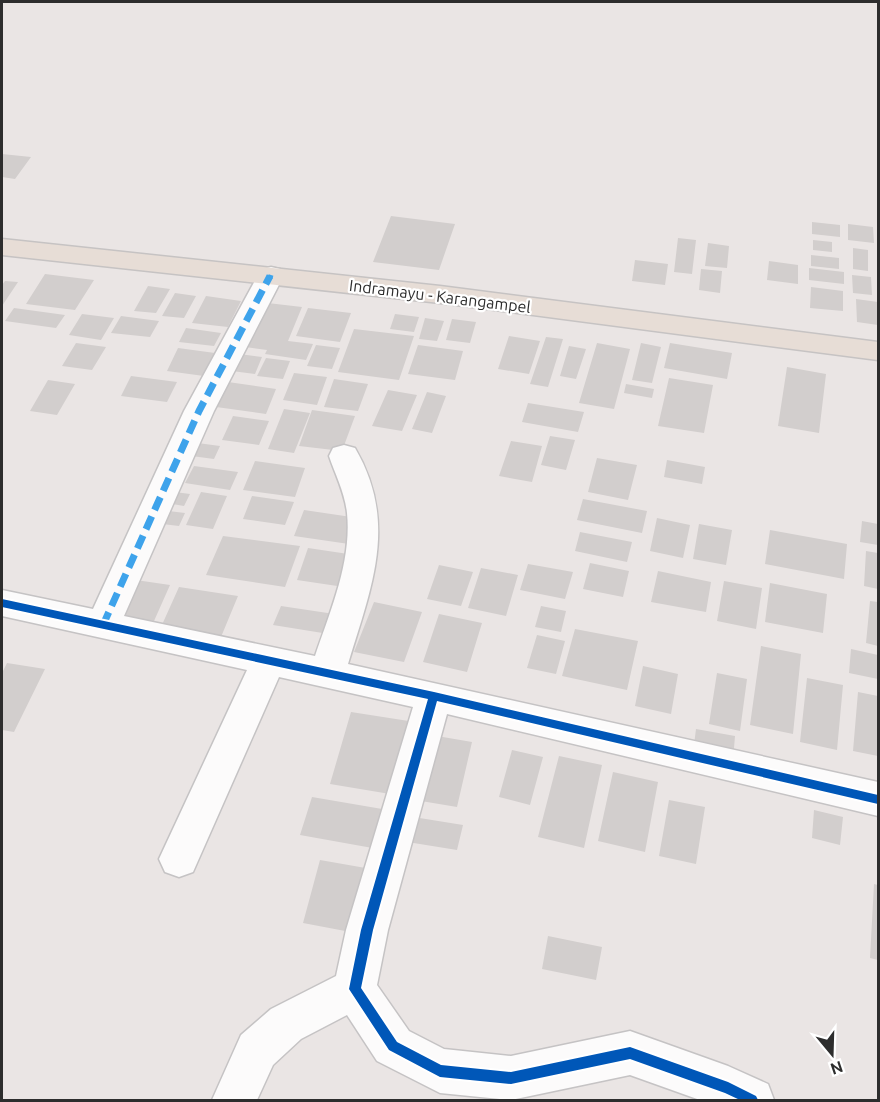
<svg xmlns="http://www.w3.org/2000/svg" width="880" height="1102" font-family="Ubuntu,sans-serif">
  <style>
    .building { fill: #d2cecd }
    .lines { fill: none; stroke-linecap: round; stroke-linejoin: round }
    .minor-casing { stroke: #c5c3c4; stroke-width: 3 }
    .major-casing { stroke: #c6c3c3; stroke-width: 3 }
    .minor { fill: #fcfbfb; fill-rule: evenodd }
    .major { fill: #e7ddd6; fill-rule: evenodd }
    .quiet-far1 { stroke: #3ea3eb; stroke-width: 5; stroke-dasharray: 10 5; stroke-linecap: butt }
    .quiet { stroke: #3ea3eb; stroke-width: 7; stroke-dasharray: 14 7; stroke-linecap: butt }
    .cycleway-casing { stroke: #fff; stroke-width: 4 }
    .cycleway { fill: #0057b8; fill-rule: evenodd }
    .labels { text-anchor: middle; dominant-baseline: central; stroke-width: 4.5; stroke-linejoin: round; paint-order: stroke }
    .street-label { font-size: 16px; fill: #2d2d2d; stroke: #fff }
  </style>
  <rect width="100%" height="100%" fill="#eae5e4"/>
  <path class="building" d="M2,154l29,3 -16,22 -13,-2z
    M391,216l64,8 -16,46 -66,-8z
    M812,222l28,3v12l-28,-3z
    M848,224l25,3 1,16 -26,-3z
    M678,238l18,2 -4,34 -18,-2z
    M813,240l19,2v10l-19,-2z
    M708,243l21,3 -2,22 -22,-2z
    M853,248l15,2v21l-15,-2z
    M811,255l28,3v11l-28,-3z
    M635,260l33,4 -3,21 -33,-4z
    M769,261l29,4v19l-31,-4z
    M809,268l35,4v12l-35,-4z
    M701,269l21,2 -2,22 -21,-3z
    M45,274l49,6 -19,30 -49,-6z
    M852,275l19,2 1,18 -19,-2z
    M5,281l13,1 -16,24v-21z
    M148,286l22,3 -14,24 -22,-2z
    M811,287l32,4v20l-33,-3z
    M175,293l21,3 -12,22 -22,-2z
    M206,296l35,5 -13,26 -36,-4z
    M856,299l22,3v23l-21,-3z
    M259,302l43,5 -14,34 25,3 -7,16 -41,-6 2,-4 -29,-4z
    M14,308l51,7 -9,13 -51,-7z
    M308,308l43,5 -11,29 -44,-6z
    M82,314l32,4 -13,22 -32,-5z
    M395,314l24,3 -5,15 -24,-3z
    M121,316l38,5 -9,16 -39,-4z
    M425,318l19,3 -7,20 -18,-2z
    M452,319l24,3 -6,21 -24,-3z
    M186,328l35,5 -7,13 -35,-4z
    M354,329l60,7 -15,44 -61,-8z
    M509,336l31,5 -11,33 -31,-5z
    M546,337l17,2 -15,48 -18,-3z
    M76,343l30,4 -14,23 -30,-4z
    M597,343l33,6 -16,60 -35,-6z
    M641,343l20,4 -9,36 -20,-3z
    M670,343l62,10 -5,26 -63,-11z
    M316,345l24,3 -8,21 -25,-3z
    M418,345l45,6 -8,29 -47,-6z
    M569,346l17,3 -10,30 -16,-3z
    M178,348l37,5 -11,23 -37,-5z
    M232,353l30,4 -7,17 -31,-4z
    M266,358l24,3 -7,18 -26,-3z
    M787,367l39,7 -7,59 -41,-7z
    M294,373l33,4 -10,28 -34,-5z
    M131,376l46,6 -10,20 -46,-6z
    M669,378l44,7 -9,48 -46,-7z
    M334,379l34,5 -10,27 -34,-4z
    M48,380l27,4 -18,31 -27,-4z
    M221,381l55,8 -10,25 -57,-8z
    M626,384l28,5 -2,9 -28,-5z
    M388,390l29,5 -15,36 -30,-5z
    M427,392l19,4 -14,37 -20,-4z
    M528,403l56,9 -6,20 -56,-10z
    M284,409l26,4 -16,40 -26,-4z
    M312,410l43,6 -13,35 -43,-5z
    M233,416l36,5 -10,24 -37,-5z
    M550,436l25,4 -9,30 -25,-5z
    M511,441l31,5 -10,36 -33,-6z
    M190,442l30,4 -6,13 -30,-4z
    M597,458l40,7 -9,35 -40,-8z
    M667,460l38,7 -3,17 -38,-7z
    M255,461l50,7 -10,29 -52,-7z
    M194,466l44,6 -8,18 -45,-7z
    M167,491l23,3 -6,12 -23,-4z
    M201,492l26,4 -14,33 -27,-4z
    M252,496l42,6 -9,23 -42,-6z
    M583,499l64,12 -5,22 -65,-13z
    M160,510l25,3 -6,13 -25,-3z
    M304,510l54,8 -9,26 -55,-8z
    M657,518l33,7 -7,33 -33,-7z
    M862,521l16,3v21l-18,-3z
    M699,524l33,6 -6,35 -33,-6z
    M770,530l77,14 -3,35 -79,-15z
    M580,532l52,10 -5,20 -52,-11z
    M223,536l77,10 -15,41 -79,-12z
    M308,548l47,7 -11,32 -47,-7z
    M866,551l12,2v36l-14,-3z
    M590,563l39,8 -6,26 -40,-8z
    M528,564l45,8 -8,27 -45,-9z
    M439,565l34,7 -12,34 -34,-7z
    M481,568l37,7 -12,41 -38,-8z
    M658,571l53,11 -5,30 -55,-10z
    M129,579l41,6 -16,36 -42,-6z
    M724,581l38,7 -6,41 -39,-8z
    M770,583l57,11 -4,39 -58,-11z
    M179,587l59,9 -17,41 -60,-10z
    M870,601l8,1v44l-12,-3z
    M374,602l48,10 -18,50 -50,-10z
    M281,606l60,9 -6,20 -62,-10z
    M541,606l25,5 -5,21 -26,-5z
    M439,614l43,9 -15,49 -44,-10z
    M575,629l63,12 -11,49 -65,-14z
    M537,635l28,6 -9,33 -29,-6z
    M761,646l40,8 -8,80 -43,-9z
    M851,649l27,6v24l-29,-6z
    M7,663l38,6 -31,63 -12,-2v-57z
    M643,666l35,8 -7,40 -36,-8z
    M717,673l30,6 -7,52 -31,-7z
    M807,678l36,7 -6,65 -37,-8z
    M858,692l20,4v60l-25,-5z
    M351,712l64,10 -19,73 -66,-11z
    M696,729l39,7 -2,24 -40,-7z
    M437,736l35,6 -15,65 -36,-6z
    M512,750l31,7 -13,48 -31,-8z
    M559,756l43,9 -18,83 -46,-11z
    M613,772l45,10 -13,70 -47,-11z
    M312,797l76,13 -10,39 -78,-14z
    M669,800l36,7 -9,57 -37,-8z
    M814,810l29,7 -3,28 -28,-7z
    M401,815l62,10 -6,25 -62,-10z
    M320,860l57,10 -16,64 -58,-11z
    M874,884l4,1v75l-8,-2z
    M548,936l54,11 -6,33 -54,-11z"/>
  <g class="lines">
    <g class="minor-casing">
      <path id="minor" d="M271,267l9,2 4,6 -70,136 -90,205 191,40c15,-44 37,-95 32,-143 -2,-20 -12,-39 -18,-57l4,-8 11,-3 11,3c44,75 16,140 -7,216l530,118v34l-431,-102 -59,216 -11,55 32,46 35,18 67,7 119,-25 98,35 40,18 6,16h-74l-70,-25 -119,25 -71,-7 -63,-32 -30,-46 -46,24 -28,26 -16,35h-45l29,-65 30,-26 65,-33 10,-46 67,-223 -134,-30 -86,195 -14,5 -14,-5 -6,-13 88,-189 -245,-54v-26l91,19 91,-198 74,-136 4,-6z"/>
    </g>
    <g class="major-casing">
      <path id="major" d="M2,239l438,47 438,56v18l-438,-57 -438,-48z"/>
    </g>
    <use href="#minor" class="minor"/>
    <use href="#major" class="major"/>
    <path class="quiet-far1" d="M270,278l1,-3"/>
    <path class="quiet" d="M103,625l96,-214 71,-135"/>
    <g class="cycleway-casing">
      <path id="cycleway" d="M2,599l432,93 444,103v9l-441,-103 -64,229 -12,58 36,54 44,23 70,7 119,-25 98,35 28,14 2,4h-18l-15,-7 -95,-34 -119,25 -71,-7 -51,-27 -40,-61 12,-59 67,-231 -426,-92z"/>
    </g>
    <use href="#cycleway" class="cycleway"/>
  </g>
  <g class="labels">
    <g class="street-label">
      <text transform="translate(440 296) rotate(7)">Indramayu - Karangampel</text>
    </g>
  </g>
  <rect width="880" height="1102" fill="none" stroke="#2d2d2d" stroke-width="6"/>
  <g transform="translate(832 1054) rotate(161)" stroke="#ffffff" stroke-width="4.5" paint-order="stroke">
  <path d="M0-4.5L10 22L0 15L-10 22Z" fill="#2d2d2d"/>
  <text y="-9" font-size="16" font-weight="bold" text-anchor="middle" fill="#2d2d2d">N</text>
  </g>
</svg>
